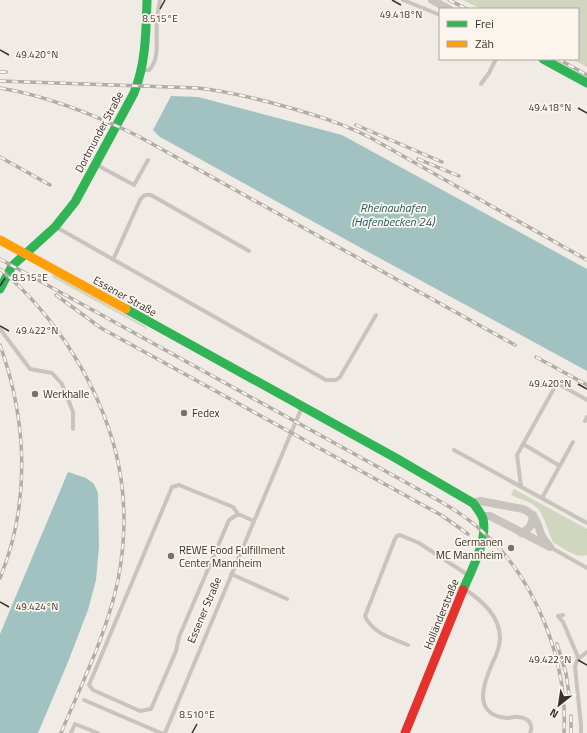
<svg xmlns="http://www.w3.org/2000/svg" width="587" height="733" font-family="'Titillium Web',sans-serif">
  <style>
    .green { fill: #d1d6bf }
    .water { fill: #a1c2c1 }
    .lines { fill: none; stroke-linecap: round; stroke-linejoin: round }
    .lane { stroke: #c9c3be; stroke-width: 4 }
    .street { stroke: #c9c3be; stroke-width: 8 }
    .fast { stroke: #30b455; stroke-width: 9 }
    .slow { stroke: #ff9f0a; stroke-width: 9 }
    .jam { stroke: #e5322d; stroke-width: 9 }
    .rail-casing { stroke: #b1aca8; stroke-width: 3.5 }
    .rail { stroke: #fbf5ee; stroke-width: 2; stroke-dasharray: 6; stroke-linecap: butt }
    .ticks { fill: none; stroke: #3b302b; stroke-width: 1.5 }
    .poi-dot { fill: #7a716c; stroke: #fbf5ee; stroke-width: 1.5 }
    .labels { text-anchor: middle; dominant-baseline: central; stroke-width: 3.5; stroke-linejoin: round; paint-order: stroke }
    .street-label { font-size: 11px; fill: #3b302b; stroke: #fbf5ee }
    .poi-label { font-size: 11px; fill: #3b302b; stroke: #fbf5ee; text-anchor: start }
    .water-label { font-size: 12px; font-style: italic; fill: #1f5a5e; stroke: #fbf5ee }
    .ticks-label { font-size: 10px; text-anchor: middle; fill: #3b302b; stroke: #fbf5ee; stroke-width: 3.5; stroke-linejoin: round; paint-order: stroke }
  </style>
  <rect width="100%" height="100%" fill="#f0ebe5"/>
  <path class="green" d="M463,0h124v67l-15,-8h6v-50h-97z
    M54,274l91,52 2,3 -88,-48 -7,-4z
    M514,489l73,40v26c-11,4 -24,-7 -34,-13 -4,-8 -9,-26 -14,-32 -6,-8 -19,-11 -28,-15z"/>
  <path class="water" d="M171,96l27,1 144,38 245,134v102l-215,-117 -212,-117 -7,-7z
    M68,472l18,6 8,6 4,9 1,54 -3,33 -8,30 -20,52 -30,71h-38v-99z"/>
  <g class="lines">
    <path class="lane" d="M403,0l37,15
      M144,70h5c12,-12 6,-32 8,-48 0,-7 2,-15 3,-22
      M481,84l8,-11 7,-14
      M97,165l37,20 14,-25
      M56,227l270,153h10l4,-3 36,-62
      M113,260l27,-60c3,-4 5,-6 11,-5l98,56
      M0,329l30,40 22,4 10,11 11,28v17
      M585,421l2,-4
      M523,444l37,22
      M454,450l133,73
      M521,486l-4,-31 40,-72 30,17
      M542,498l31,-56
      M238,514l-5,-7 -54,-22 -7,2 -83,198 4,5 47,21 11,-2 25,-58 3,-14 50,-117 9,-6 16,7
      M550,547l37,21
      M231,574l56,25
      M466,590c16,11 34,26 34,48 0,9 -4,18 -8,26 -4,10 -9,20 -9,32 0,14 10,21 24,22 4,0 8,-2 12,-1 9,1 15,7 11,16
      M563,615l-5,1 5,6 15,35 -3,10 6,58v8
      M408,645c-16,-7 -35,-11 -43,-29l30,-77 2,-3 3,-1 19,8 49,32
      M578,659l9,-7
      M84,700l77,33
      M71,733l4,-9 23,9
      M165,733l137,-326"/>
    <path class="street" d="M432,0l17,9
      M473,503l7,-2 43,8c12,5 14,13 18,25 2,5 6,9 9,13
      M482,516h8l58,30
      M521,533c9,-4 11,-8 12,-18"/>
    <path class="fast" d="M543,59l44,24
      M0,289l12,-23 43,-39 20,-25 59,-109c12,-30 12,-61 13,-93
      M126,309l268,148 79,46c4,5 8,10 10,16 5,21 -12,52 -20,71"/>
    <path class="slow" d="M0,240l126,69"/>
    <path class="jam" d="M405,733l58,-143"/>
    <g class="rail-casing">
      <path id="rail" d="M449,0l18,9
        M558,59l29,16
        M0,72h6
        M0,81l198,7c27,3 52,9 78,16 33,9 64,18 95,34l216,122
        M0,88c48,8 95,27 138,48l377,209
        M356,125l86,37
        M0,157l50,28
        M418,159l41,17
        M0,259l427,235c20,11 39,22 56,38 53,47 85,130 81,201
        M0,269c55,46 98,114 116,184 10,41 10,86 2,127 -11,53 -36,103 -57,153
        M56,295l45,33 340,187 27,19
        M0,345c27,75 31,158 0,233
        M536,357l51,28
        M557,644l9,29 3,21
        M571,716v17"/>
    </g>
    <use href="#rail" class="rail"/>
  </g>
  <path class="ticks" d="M392,0l9,5M160,9l5,-9M0,50l9,5M578,108l9,5M0,286l5,-8M0,326l9,5M578,384l9,5M0,602l9,5M578,660l9,5M192,733l5,-9"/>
  <g class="poi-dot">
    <circle cx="35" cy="394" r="4"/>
    <circle cx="184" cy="413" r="4"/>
    <circle cx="511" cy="548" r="4"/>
    <circle cx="171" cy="556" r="4"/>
  </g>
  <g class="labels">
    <g class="street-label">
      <text transform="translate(99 132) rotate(-62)">Dortmunder Straße</text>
      <text transform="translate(125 296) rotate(29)">Essener Straße</text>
      <text transform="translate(204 610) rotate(-67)">Essener Straße</text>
      <text transform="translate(441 614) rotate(-68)">Holländerstraße</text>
    </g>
    <g class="poi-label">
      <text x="43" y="394">Werkhalle</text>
      <text x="192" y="413">Fedex</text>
      <text x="503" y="542" text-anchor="end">Germanen<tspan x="503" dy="13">MC Mannheim</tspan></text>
      <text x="179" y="550">REWE Food Fulfillment<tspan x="179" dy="13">Center Mannheim</tspan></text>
    </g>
    <g class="water-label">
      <text x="393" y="207">Rheinauhafen<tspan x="393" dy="14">(Hafenbecken 24)</tspan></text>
    </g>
  </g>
  <g class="ticks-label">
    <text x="401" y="18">49.418°N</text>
    <text x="160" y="22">8.515°E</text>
    <text x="37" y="58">49.420°N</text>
    <text x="550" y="111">49.418°N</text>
    <text x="30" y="281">8.515°E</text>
    <text x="37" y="334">49.422°N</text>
    <text x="550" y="387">49.420°N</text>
    <text x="37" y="610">49.424°N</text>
    <text x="550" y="663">49.422°N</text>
    <text x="197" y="718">8.510°E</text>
  </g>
  <rect x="439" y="8" width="140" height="52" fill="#fbf5ee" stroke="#aea6a0"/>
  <rect x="447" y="21" width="20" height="6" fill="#30b455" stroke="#aea6a0"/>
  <text x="475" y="28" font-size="12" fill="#3b302b">Frei</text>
  <rect x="447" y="41" width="20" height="6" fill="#ff9f0a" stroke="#aea6a0"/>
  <text x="475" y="48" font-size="12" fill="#3b302b">Zäh</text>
  <g transform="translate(559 705) rotate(210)" stroke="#fbf5ee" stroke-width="3" paint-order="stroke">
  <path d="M0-3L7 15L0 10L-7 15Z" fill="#3b302b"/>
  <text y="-6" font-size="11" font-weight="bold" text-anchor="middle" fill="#3b302b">N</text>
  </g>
</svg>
